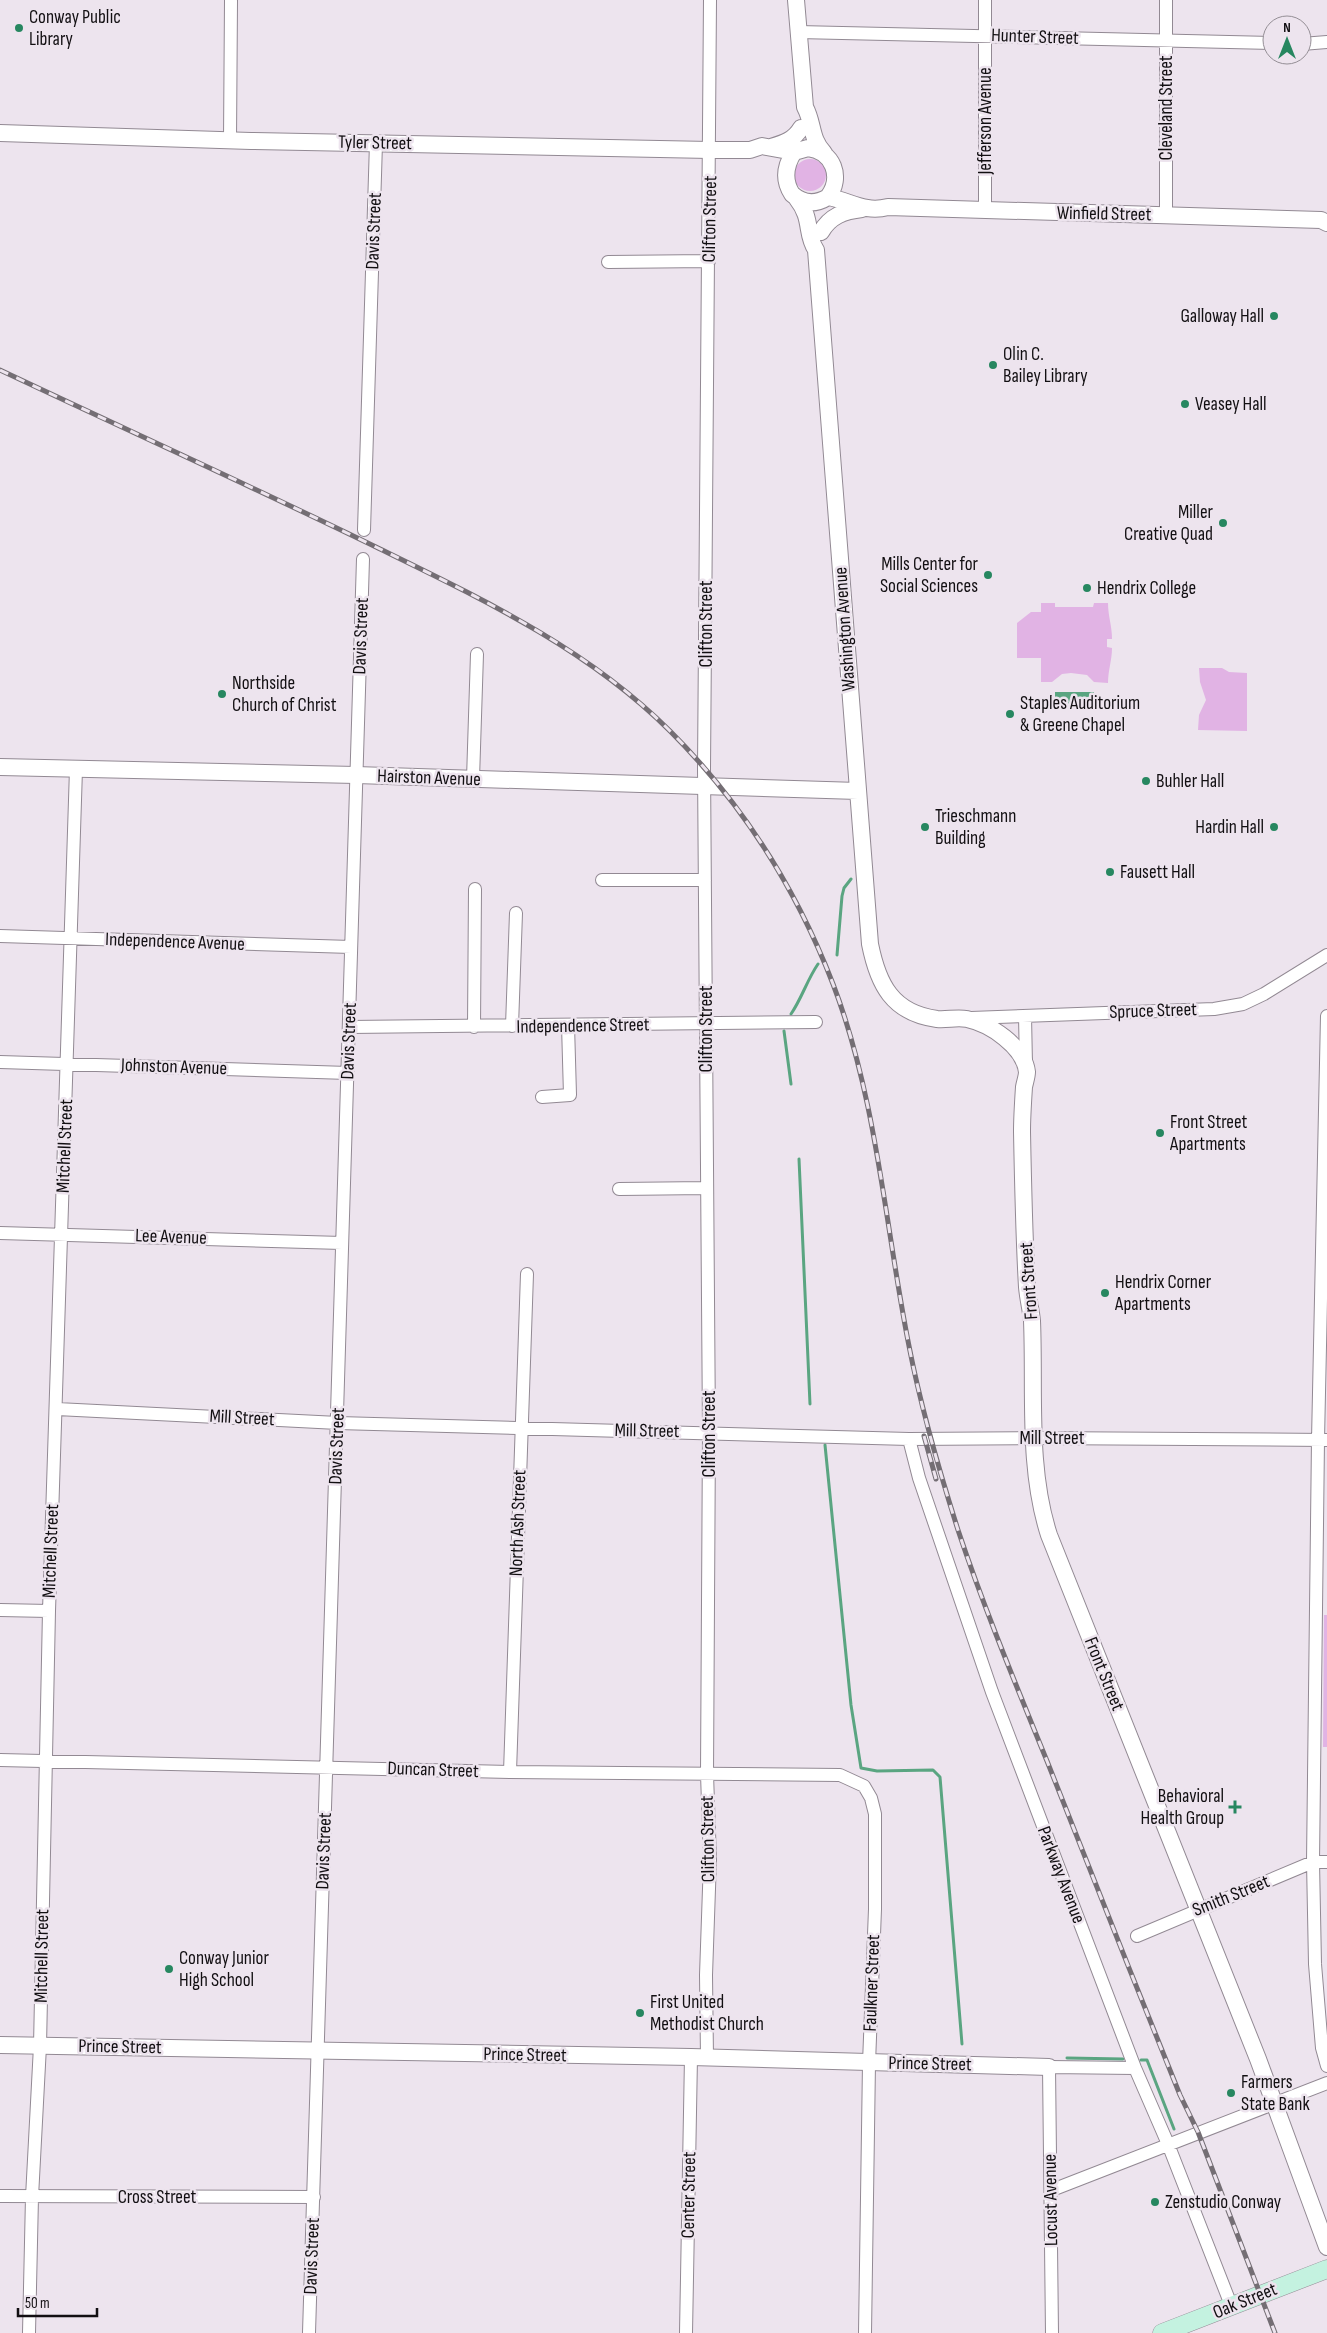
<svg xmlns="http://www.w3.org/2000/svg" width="1327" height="2333" font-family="'Sofia Sans Condensed',sans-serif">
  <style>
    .green { fill: #e1b3e4 }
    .water { fill: #5aa581 }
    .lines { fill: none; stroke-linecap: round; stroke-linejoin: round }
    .stream { stroke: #5aa581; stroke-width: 3 }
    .minor-casing { stroke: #928993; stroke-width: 14 }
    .tertiary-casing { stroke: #928993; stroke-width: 18 }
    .secondary-casing { stroke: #928993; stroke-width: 19 }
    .minor { stroke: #fff; stroke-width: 12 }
    .tertiary { stroke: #fff; stroke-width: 16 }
    .secondary { stroke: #c4f2e0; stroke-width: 18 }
    .rail-casing { stroke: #746e74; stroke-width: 5 }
    .rail { stroke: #ede4ee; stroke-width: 3; stroke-dasharray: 9; stroke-linecap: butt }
    .poi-dot { fill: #278760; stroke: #ede4ee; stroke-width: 2 }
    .labels { text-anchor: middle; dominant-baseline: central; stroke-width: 5; stroke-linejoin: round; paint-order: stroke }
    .poi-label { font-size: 19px; fill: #120f12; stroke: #ede4ee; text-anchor: start }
    .street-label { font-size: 19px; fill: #120f12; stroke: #ede4ee }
  </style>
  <rect width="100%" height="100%" fill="#ede4ee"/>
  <path class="green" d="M794 175a16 16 0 1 1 32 0a16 16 0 1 1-32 0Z
    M1041,603h14v4h38l1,-4h14c0,13 4,23 4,36h-5v8l5,1c0,12 -4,22 -4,35l-14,-1 -7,-7 -16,-2 -9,1 -10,8h-11v-24h-24v-35l14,-11h10z
    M1199,668h23l7,4 18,1v58l-49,-1 1,-15 7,-15 -6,-18z
    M1324,1615h3v132h-4z"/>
  <path class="water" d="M1055,692h39l-1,12 -38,-1z"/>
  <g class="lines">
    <path class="stream" d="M837,955l5,-59 2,-8 7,-9
      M791,1014c11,-16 16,-34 27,-50
      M784,1031l7,53
      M799,1159l11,245
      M825,1445l26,260 10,63 16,3 56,-1 7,7 22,267
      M1067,2058l56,1
      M1141,2060h6l27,69"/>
    <g class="minor-casing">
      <path id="minor" d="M798,32l474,11
        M1302,44l25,-2
        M230,139l1,-138
        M985,211v-211
        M1166,216v-216
        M608,262l101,-1
        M364,530l12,-387
        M473,779l4,-125
        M602,880h103
        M0,936l351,11
        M1025,1016l1,48
        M1327,1016l-9,424 -5,422 2,102 7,84 5,18
        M971,1018l243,-9 29,-5 21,-10 63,-39
        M512,1026l4,-113
        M349,1027l467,-5
        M474,1027l1,-138
        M0,1062l348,11
        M542,1097l28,-2 -2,-70
        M619,1189l87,-1
        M0,1233l342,10
        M57,1409l281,14 571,16 125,-1 293,2
        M909,1439l10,39 73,214 143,376 33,76 63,161
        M0,1610l49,1
        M0,1760l510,12 330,3 24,11 7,12 4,16v95l-6,154 -4,270
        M510,1772l17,-498
        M1137,1936l176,-74h14
        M707,2058l-1,-83 4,-115 -3,-86 2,-342 -5,-664 6,-768
        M1052,2190l275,-107
        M0,2196l314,1
        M29,2333l3,-136 8,-151 9,-435 27,-842
        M309,2333l54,-1774
        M686,2333l5,-276
        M1052,2333l-3,-266 86,1"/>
    </g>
    <g class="tertiary-casing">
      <path id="tertiary" d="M796,0l9,107c9,17 5,31 19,46
        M0,133l251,8 459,9h40l12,-4 32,6
        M771,147c13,-4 23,-7 30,-19
        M808,148c25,3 35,29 20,49 -13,8 -25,7 -36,-3 -9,-14 -7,-28 2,-42z
        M828,197c23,4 36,16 60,10l433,13 6,3
        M797,199c16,20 8,35 19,51l54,694c8,40 22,69 67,75 10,1 20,-2 30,0 23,5 57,27 60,53 0,4 -2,10 -3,15 -1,15 -2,30 -2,45 1,52 2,104 5,155 1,12 4,23 5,34 3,71 -5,146 17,214l209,524 69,188
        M821,232c9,-16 23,-21 41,-23
        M0,767l356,8 502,16
        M0,2045l691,12 358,10"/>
    </g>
    <g class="secondary-casing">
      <path id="secondary" d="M1162,2333l165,-64"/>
    </g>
    <use href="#minor" class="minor"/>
    <use href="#tertiary" class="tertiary"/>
    <use href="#secondary" class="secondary"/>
    <g class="rail-casing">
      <path id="rail" d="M0,370c125,59 251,116 376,177 104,51 211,101 294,184 72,72 126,157 163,253 44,115 52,242 76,362 12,62 30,124 49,184 26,78 58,155 89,231 44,111 88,223 133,334l18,37 77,201
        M924,1436l12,43"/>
    </g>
    <use href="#rail" class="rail"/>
  </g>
  <g class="poi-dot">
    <circle cx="19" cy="28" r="5"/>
    <circle cx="1274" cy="316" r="5"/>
    <circle cx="993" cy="365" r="5"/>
    <circle cx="1185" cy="404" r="5"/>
    <circle cx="1223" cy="523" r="5"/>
    <circle cx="988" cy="575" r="5"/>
    <circle cx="1087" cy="588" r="5"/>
    <circle cx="222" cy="694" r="5"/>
    <circle cx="1010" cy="714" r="5"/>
    <circle cx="1146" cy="781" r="5"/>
    <circle cx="925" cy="827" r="5"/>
    <circle cx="1274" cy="827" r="5"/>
    <circle cx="1110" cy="872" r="5"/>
    <circle cx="1160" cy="1133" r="5"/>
    <circle cx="1105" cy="1293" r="5"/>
    <path d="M1232.5 1799.5h5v5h5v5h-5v5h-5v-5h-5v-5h5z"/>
    <circle cx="169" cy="1969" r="5"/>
    <circle cx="640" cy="2013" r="5"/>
    <circle cx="1231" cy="2093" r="5"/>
    <circle cx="1155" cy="2202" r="5"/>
  </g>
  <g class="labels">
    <g class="poi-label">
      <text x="29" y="17">Conway Public<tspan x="29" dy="22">Library</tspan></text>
      <text x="1264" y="316" text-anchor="end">Galloway Hall</text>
      <text x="1003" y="354">Olin C.<tspan x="1003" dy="22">Bailey Library</tspan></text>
      <text x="1195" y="404">Veasey Hall</text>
      <text x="1213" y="512" text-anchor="end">Miller<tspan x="1213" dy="22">Creative Quad</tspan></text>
      <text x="978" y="564" text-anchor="end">Mills Center for<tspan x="978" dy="22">Social Sciences</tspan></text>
      <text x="1097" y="588">Hendrix College</text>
      <text x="232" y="683">Northside<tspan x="232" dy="22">Church of Christ</tspan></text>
      <text x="1020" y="703">Staples Auditorium<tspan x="1020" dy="22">&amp; Greene Chapel</tspan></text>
      <text x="1156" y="781">Buhler Hall</text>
      <text x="935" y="816">Trieschmann<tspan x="935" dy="22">Building</tspan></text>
      <text x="1264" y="827" text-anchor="end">Hardin Hall</text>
      <text x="1120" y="872">Fausett Hall</text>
      <text x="1170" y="1122">Front Street<tspan x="1170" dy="22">Apartments</tspan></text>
      <text x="1115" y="1282">Hendrix Corner<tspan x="1115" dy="22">Apartments</tspan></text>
      <text x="1224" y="1796" text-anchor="end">Behavioral<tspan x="1224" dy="22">Health Group</tspan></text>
      <text x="179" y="1958">Conway Junior<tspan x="179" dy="22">High School</tspan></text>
      <text x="650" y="2002">First United<tspan x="650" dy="22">Methodist Church</tspan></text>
      <text x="1241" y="2082">Farmers<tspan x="1241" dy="22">State Bank</tspan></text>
      <text x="1165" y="2202">Zenstudio Conway</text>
    </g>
    <g class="street-label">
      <text transform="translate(1035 37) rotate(2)">Hunter Street</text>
      <text transform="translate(1166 108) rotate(-90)">Cleveland Street</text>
      <text transform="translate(985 121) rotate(-90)">Jefferson Avenue</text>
      <text transform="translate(375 143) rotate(1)">Tyler Street</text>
      <text transform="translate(1104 214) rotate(1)">Winfield Street</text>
      <text transform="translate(710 219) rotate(-89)">Clifton Street</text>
      <text transform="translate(374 231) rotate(-88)">Davis Street</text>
      <text transform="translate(706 624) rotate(-90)">Clifton Street</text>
      <text transform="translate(845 629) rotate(-94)">Washington Avenue</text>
      <text transform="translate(361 636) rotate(-88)">Davis Street</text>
      <text transform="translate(429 778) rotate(2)">Hairston Avenue</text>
      <text transform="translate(175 942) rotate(2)">Independence Avenue</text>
      <text transform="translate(1153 1011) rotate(-2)">Spruce Street</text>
      <text transform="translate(583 1026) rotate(-1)">Independence Street</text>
      <text transform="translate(706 1029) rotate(-90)">Clifton Street</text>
      <text transform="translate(349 1041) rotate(-88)">Davis Street</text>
      <text transform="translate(174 1067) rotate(2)">Johnston Avenue</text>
      <text transform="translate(65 1146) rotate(-88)">Mitchell Street</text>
      <text transform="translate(171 1237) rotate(2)">Lee Avenue</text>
      <text transform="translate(1029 1281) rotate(-94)">Front Street</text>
      <text transform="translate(242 1418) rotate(3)">Mill Street</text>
      <text transform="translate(647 1431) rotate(1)">Mill Street</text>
      <text transform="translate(709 1434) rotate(-90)">Clifton Street</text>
      <text x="1052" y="1438">Mill Street</text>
      <text transform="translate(337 1446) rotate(-88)">Davis Street</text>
      <text transform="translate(518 1523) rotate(-88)">North Ash Street</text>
      <text transform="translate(51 1551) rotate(-88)">Mitchell Street</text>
      <text transform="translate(1104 1674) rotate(68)">Front Street</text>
      <text transform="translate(433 1770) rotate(2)">Duncan Street</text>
      <text transform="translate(708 1839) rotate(-91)">Clifton Street</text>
      <text transform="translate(324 1851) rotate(-88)">Davis Street</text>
      <text transform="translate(1061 1875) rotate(69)">Parkway Avenue</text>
      <text transform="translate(1231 1896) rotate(-22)">Smith Street</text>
      <text transform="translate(42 1956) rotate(-89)">Mitchell Street</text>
      <text transform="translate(872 1983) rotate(-88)">Faulkner Street</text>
      <text transform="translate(120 2047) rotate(1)">Prince Street</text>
      <text transform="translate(525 2055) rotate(1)">Prince Street</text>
      <text transform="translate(930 2064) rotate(1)">Prince Street</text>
      <text transform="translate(689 2195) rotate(-89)">Center Street</text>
      <text x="157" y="2197">Cross Street</text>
      <text transform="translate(1051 2200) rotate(-91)">Locust Avenue</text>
      <text transform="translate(312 2256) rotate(-88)">Davis Street</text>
      <text transform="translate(1245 2301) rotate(-22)">Oak Street</text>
    </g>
  </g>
  <g transform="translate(1287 40)"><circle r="24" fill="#ede4ee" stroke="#958f96"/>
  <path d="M0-4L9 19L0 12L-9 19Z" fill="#278760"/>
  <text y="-8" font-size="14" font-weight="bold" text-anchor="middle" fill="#120f12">N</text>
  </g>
  <path d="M18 2308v8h79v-8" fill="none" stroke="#120f12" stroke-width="2.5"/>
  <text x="25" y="2308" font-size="15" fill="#120f12" stroke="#ede4ee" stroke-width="4" paint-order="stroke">50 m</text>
</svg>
